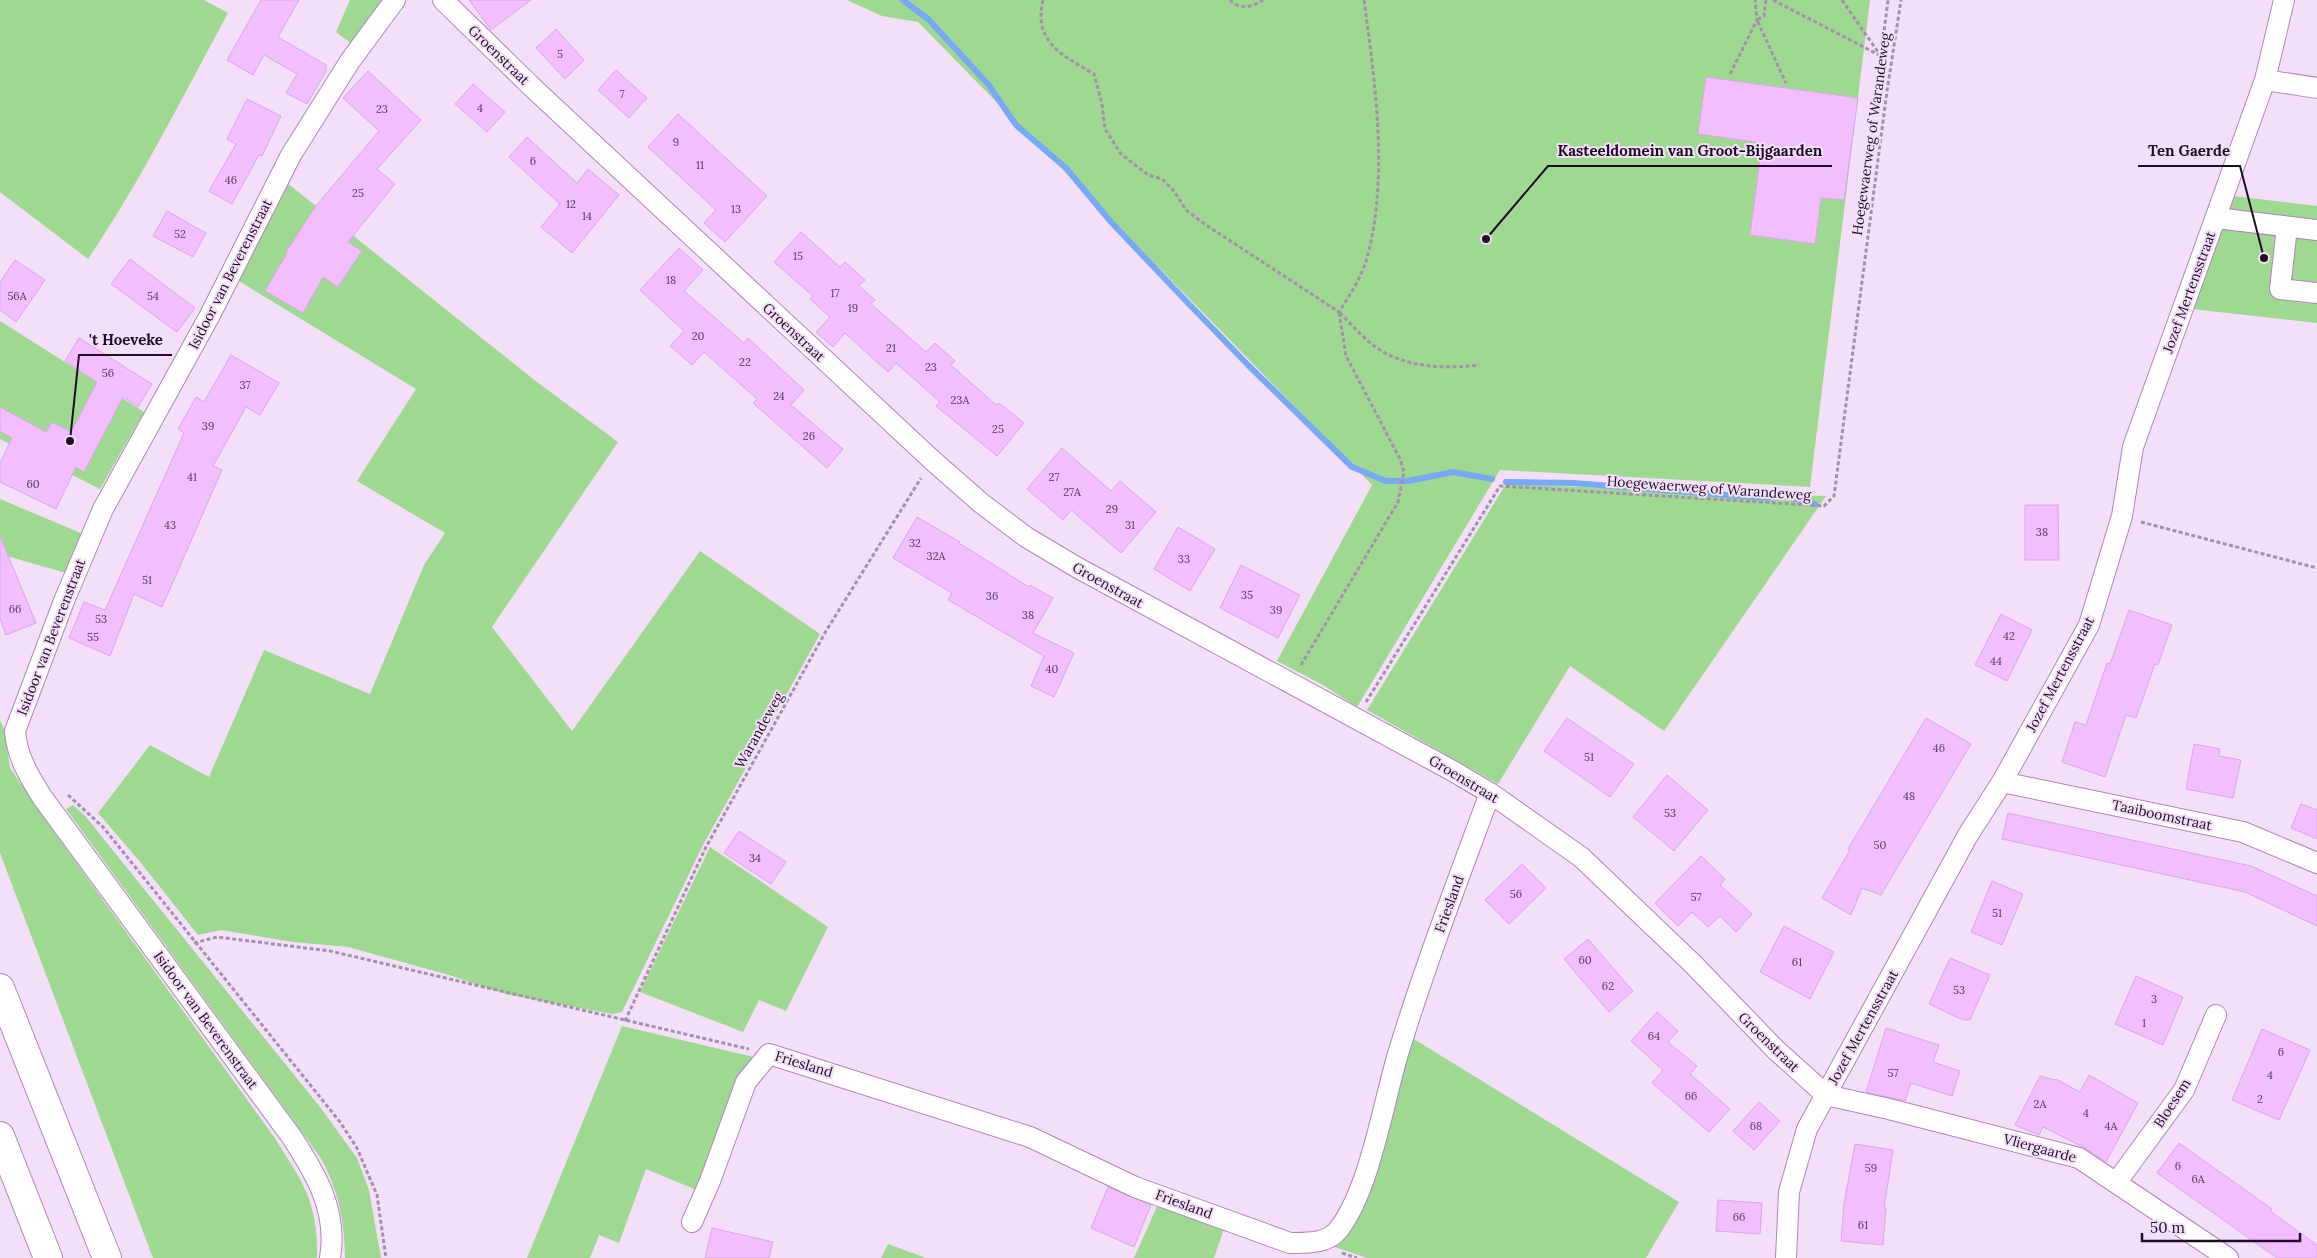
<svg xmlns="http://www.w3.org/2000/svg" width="2317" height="1258" font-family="Lora,serif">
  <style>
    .green { fill: #9fd891 }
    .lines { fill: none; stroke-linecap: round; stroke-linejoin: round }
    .stream { stroke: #78a9f7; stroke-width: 6 }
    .building { fill: #f2beff; stroke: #daa7e6 }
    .minor-casing { stroke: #b482c0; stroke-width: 22 }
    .highway-casing { stroke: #b482c0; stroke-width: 30 }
    .path { stroke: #a490a9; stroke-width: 3; stroke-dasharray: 4 2.5; stroke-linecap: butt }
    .minor { stroke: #fff; stroke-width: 20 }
    .highway { stroke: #fff; stroke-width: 28 }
    .labels { text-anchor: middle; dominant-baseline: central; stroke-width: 4; stroke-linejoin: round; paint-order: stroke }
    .number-label { font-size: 11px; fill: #54395c }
    .street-label { font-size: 14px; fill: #200d25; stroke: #f4dff9 }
    .leader { fill: none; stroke: #200d25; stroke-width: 2 }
    .callout-dot { fill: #200d25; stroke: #f4dff9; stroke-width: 2 }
    .callout-label { font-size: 15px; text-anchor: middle; font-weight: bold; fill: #200d25; stroke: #f4dff9; stroke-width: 4; stroke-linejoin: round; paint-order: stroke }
  </style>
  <rect width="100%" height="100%" fill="#f4dff9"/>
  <path class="green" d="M0,0h204l24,13c-45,83 -87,168 -140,246l-88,-67z
    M350,0h32l-30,44 -16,-12z
    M847,0h1023l-60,487 -310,-17 -143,237 -34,-22 -46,-24 95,-176 -454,-463 -36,-6z
    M287,183l250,199 81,60 -126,185 80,104 128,-180 120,83 -117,211 -81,167 -10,2 -106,-20 -57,-19 -101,-28 -55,-5 -72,-12 -23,5 -57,-72 -43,-50 52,-68 59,32 55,-127 106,44 54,-129 21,-32 -88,-52 59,-92 -179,-109z
    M2233,196l84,10v117l-125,-14z
    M0,321l144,91 -44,77 -100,-50z
    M1506,484l320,12 -162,235 -94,-65 -72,118 -131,-74z
    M0,499l83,35 -17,39 -66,-19z
    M0,721l4,7 6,40 39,57 225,312c29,46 44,64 43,121h-164l-153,-405z
    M73,805l13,12 234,290 37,51 12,32 12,68h-36c0,-36 -7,-70 -25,-101l-254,-348z
    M710,847l118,80 -42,84 -27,-11 -16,32 -103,-40z
    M622,1026l136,32 -59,133 -53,-22 -27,74 -20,-8 -9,23h-63z
    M1409,1036l270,166 -33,56h-279l-41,-14 12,-8z
    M1159,1202l66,24 -11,32h-80z
    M888,1244l38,14h-45z"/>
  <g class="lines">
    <path class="stream" d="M903,0l25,19 60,65 28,41 50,43 45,54 76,80 61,63 104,102 34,14h22l45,-9 39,7
      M1506,482l67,1 193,15 19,-2 30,8"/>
  </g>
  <path class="building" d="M261,0h38l-21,37 48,28v6l-19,33 -21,-11 11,-19 -33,-19 -11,20 -26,-15z
    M469,0h62l-40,30z
    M556,29l28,31 -19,19 -29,-31z
    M616,70l31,28 -18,20 -31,-28z
    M368,71l53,49 -44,49 18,15 -47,58 14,9 -24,36 -15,-10 -20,36 -38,-22 22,-38 -1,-1 29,-45 64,-76 -36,-33z
    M1706,77l152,21 -14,102 -23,-2 -6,46 -65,-9 12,-92 -64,-9z
    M473,84l32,28 -18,20 -32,-28z
    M247,99l34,17 -19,40 -3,-1 -27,49 -23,-13 27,-47 -9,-5z
    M678,114l89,82 -42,46 -21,-19 12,-13 -68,-63z
    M527,137l50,46 11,-14 31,26 -47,58 -31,-26 19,-23 -51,-47z
    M167,211l39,22 -13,24 -40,-21z
    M801,232l39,35 5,-5 20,18 -6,6 16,14 -4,4 55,48 9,-9 20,18 -4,4 45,40 3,-2 25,20 -27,33 -61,-50 4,-4 -44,-39 -8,9 -43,-39 -12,14 -17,-15 14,-15 -20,-18 3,-3 -39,-34z
    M679,248l24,22 -19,21 60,52 4,-5 56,52 -13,15 52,44 -16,19 -74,-65 4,-4 -53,-47 -12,13 -22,-19 14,-15 -44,-41z
    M130,259l65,49 -18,24 -66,-48z
    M15,260l30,20 -29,42 -16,-12v-28z
    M79,338l73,46 -14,23 -15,-10 -39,75 -8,-5 -20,42 -56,-27v-19l12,-25 -12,-7v-24l46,25 6,-10 19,10 26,-50 -32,-21z
    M231,355l48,28 -19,32 -14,-8 -33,59 9,4 -60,137 -28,-13 -24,62 -41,-18 15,-36 21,8 79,-177 -6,-4 18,-32 8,5z
    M1062,448l49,43 9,-10 36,31 -35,41 -50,-43 -8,10 -36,-31z
    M2025,505h33l1,55h-34z
    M917,517l43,25 -1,1 70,44 1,-2 23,13 -20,35 41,20 -20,44 -23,-11 13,-30 -96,-56 4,-7 -59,-35z
    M1178,527l37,22 -25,42 -36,-22z
    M0,536l36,87 -30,12 -6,-16z
    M1241,565l59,30 -22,43 -58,-30z
    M2129,610l43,15 -14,40 -3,-1 -19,54 -10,-3 -21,62 -43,-15 13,-40 11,3 21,-62 3,1z
    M2001,614l31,16 -25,51 -32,-16z
    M1567,718l67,46 -24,33 -66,-46z
    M1926,718l45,26 -90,151 -19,-7 -11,27 -29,-17 28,-48 -2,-1z
    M2194,744l26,5 -1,7 22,4 -8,38 -47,-9z
    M1667,775l41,35 -34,41 -41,-34z
    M2301,804l16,6v29l-26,-11z
    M2008,813l243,53 66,30v30l-72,-34 -243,-53z
    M739,831l47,31 -15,22 -47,-31z
    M1701,856l24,23 -5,6 32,29 -16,18 -16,-16 -12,11 -16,-15 -14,14 -23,-23z
    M1522,864l24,24 -37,36 -24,-24z
    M1992,881l31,13 -21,51 -31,-13z
    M1784,926l50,26 -24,47 -50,-27z
    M1588,939l45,52 -24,21 -45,-53z
    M1950,958l40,17 -20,45h-7l-34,-16z
    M2136,976l47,21 -20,48 -48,-21z
    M1657,1012l21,19 -10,11 29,24 -7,8 40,35 -21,23 -57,-49 11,-13 -32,-29z
    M1886,1028l53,17 -6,17 27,9 -8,25 -41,-13 -6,18 -39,-9z
    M2262,1029l48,21 -31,70 -47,-20z
    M2089,1075l49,28 -32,59 -21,-14 -42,-21 -4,8 -24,-10 25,-49 15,4 1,-1 24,13z
    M1759,1102l21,19 -26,29 -21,-19z
    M2179,1143l93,66 -2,2 47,34v13h-40l-120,-85z
    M1855,1144l38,6 -9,58h2l-3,37 -42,-4 3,-37z
    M1108,1187l43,18 -17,42 -43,-19z
    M1718,1200l44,3 -2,31 -44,-3z
    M712,1228l61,14 -4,16h-64z"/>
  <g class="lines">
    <g class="minor-casing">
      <path id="minor" d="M443,0l89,87 400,373 49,43 45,34 52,31 373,202 39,23 91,64 112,107 83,86 50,45 63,14 190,49 149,100
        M2265,80l52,8
        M2216,218l101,12
        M2287,227l-7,62 37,4
        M2002,782l241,50 74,31
        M2116,1183l68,-93 32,-75
        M692,1222l18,-41 36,-99 23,-28 261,83 105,50 155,56c17,0 38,1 49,-14 31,-41 44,-125 59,-175 27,-89 60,-174 92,-261
        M330,1258c8,-47 -14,-84 -39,-122l-249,-339c-13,-21 -25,-40 -27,-66l49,-130 39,-92 106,-192 82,-162 59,-94 45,-61
        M1786,1258l3,-66 18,-63 161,-294 34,-53 87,-157 33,-109 11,-69 132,-367 19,-80"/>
    </g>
    <g class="highway-casing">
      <path id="highway" d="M0,988l107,270
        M0,1136l48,122"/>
    </g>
    <path class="path" d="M1043,0c-10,42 19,55 51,74l8,30 3,25 16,25 27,21 14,4 12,12 12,19 20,15 133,87c11,-17 22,-34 28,-54 22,-80 8,-176 -3,-258
      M1230,0c9,10 23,7 33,0
      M1766,0l-2,16 -7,4 29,63
      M1773,0l108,56
      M1842,0l38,55
      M1881,56l7,-56
      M1730,74l27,-54 -2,-20
      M1340,313c11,11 23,25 37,35 29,20 68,21 102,17
      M2141,522l176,46
      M1301,665l97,-163 6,-30 -4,-13 -54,-103 -7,-44
      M1366,702l134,-216 324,20 10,-10 53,-405 14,-91
      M68,795l35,32 237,295 17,26 20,47 9,63
      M194,943l23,-6 113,14 419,98
      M625,1021l80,-172 121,-218 95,-153
      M1342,1253l15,5"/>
    <use href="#minor" class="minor"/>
    <use href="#highway" class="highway"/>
  </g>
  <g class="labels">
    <g class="number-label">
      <text x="560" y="54">5</text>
      <text x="622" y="94">7</text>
      <text x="480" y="108">4</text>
      <text x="382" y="109">23</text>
      <text x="676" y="142">9</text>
      <text x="533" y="161">6</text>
      <text x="700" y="165">11</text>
      <text x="231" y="180">46</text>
      <text x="358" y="193">25</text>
      <text x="571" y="204">12</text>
      <text x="736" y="209">13</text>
      <text x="587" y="216">14</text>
      <text x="180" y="234">52</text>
      <text x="798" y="256">15</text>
      <text x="671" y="280">18</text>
      <text x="835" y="293">17</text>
      <text x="17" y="296">56A</text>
      <text x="153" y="296">54</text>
      <text x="853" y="308">19</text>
      <text x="698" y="336">20</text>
      <text x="891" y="348">21</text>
      <text x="745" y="362">22</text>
      <text x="931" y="367">23</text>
      <text x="108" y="373">56</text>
      <text x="245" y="385">37</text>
      <text x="779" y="396">24</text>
      <text x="960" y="400">23A</text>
      <text x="208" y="426">39</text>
      <text x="998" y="429">25</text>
      <text x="809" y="436">26</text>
      <text x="192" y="477">41</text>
      <text x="1054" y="477">27</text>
      <text x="33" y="484">60</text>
      <text x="1072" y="492">27A</text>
      <text x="1112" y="509">29</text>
      <text x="170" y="525">43</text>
      <text x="1130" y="525">31</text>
      <text x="2042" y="532">38</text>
      <text x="915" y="543">32</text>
      <text x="936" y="556">32A</text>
      <text x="1184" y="559">33</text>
      <text x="147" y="580">51</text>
      <text x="1247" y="595">35</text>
      <text x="992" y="596">36</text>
      <text x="15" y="609">66</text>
      <text x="1276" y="610">39</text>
      <text x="1028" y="615">38</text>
      <text x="101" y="619">53</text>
      <text x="2009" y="636">42</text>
      <text x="93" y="637">55</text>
      <text x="1996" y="661">44</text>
      <text x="1052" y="669">40</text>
      <text x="1939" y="748">46</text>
      <text x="1589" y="757">51</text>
      <text x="1909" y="796">48</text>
      <text x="1670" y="813">53</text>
      <text x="1880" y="845">50</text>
      <text x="755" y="858">34</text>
      <text x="1516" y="894">56</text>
      <text x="1696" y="897">57</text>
      <text x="1997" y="913">51</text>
      <text x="1585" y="960">60</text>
      <text x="1797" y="962">61</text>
      <text x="1608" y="986">62</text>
      <text x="1959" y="990">53</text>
      <text x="2154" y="999">3</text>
      <text x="2144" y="1023">1</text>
      <text x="1654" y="1036">64</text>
      <text x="2281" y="1052">6</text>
      <text x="1893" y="1073">57</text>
      <text x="2270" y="1075">4</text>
      <text x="1691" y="1096">66</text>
      <text x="2260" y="1099">2</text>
      <text x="2040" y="1104">2A</text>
      <text x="2086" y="1113">4</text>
      <text x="1756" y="1126">68</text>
      <text x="2111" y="1126">4A</text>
      <text x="2178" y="1166">6</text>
      <text x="1871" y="1168">59</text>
      <text x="2198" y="1179">6A</text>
      <text x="1739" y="1217">66</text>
      <text x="1863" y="1225">61</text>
    </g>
    <g class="street-label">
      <text transform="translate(499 55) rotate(44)">Groenstraat</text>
      <text transform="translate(1871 134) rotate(-82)">Hoegewaerweg of Warandeweg</text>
      <text transform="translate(230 274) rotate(-63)">Isidoor van Beverenstraat</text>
      <text transform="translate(2189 292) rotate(-70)">Jozef Mertensstraat</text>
      <text transform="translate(794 332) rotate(43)">Groenstraat</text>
      <text transform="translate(1709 488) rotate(4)">Hoegewaerweg of Warandeweg</text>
      <text transform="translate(1108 585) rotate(29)">Groenstraat</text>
      <text transform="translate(51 637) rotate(-69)">Isidoor van Beverenstraat</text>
      <text transform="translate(2060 674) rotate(-62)">Jozef Mertensstraat</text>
      <text transform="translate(759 730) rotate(-61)">Warandeweg</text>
      <text transform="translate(1464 779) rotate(31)">Groenstraat</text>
      <text transform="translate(2162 815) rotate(12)">Taaiboomstraat</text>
      <text transform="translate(1449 904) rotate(-70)">Friesland</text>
      <text transform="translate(206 1020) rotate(54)">Isidoor van Beverenstraat</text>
      <text transform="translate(1863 1027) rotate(-61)">Jozef Mertensstraat</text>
      <text transform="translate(1769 1042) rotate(44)">Groenstraat</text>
      <text transform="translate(804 1064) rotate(17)">Friesland</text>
      <text transform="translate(2172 1103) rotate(-57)">Bloesem</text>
      <text transform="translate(2040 1148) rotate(15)">Vliergaarde</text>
      <text transform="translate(1184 1204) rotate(20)">Friesland</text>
    </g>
  </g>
  <path class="leader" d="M2264 258L2240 166H2138M1486 239L1548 166H1832M70 441L79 355H172"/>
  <g class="callout-dot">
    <circle cx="2264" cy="258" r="5"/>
    <circle cx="1486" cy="239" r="5"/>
    <circle cx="70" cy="441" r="5"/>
  </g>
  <g class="callout-label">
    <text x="2189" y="156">Ten Gaerde</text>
    <text x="1690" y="156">Kasteeldomein van Groot-Bijgaarden</text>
    <text x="126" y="345">'t Hoeveke</text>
  </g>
  <path d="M2142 1233v8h158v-8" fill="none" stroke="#200d25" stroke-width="2.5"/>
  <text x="2150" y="1233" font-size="15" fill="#200d25" stroke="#f4dff9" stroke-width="4" paint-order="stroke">50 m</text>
</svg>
